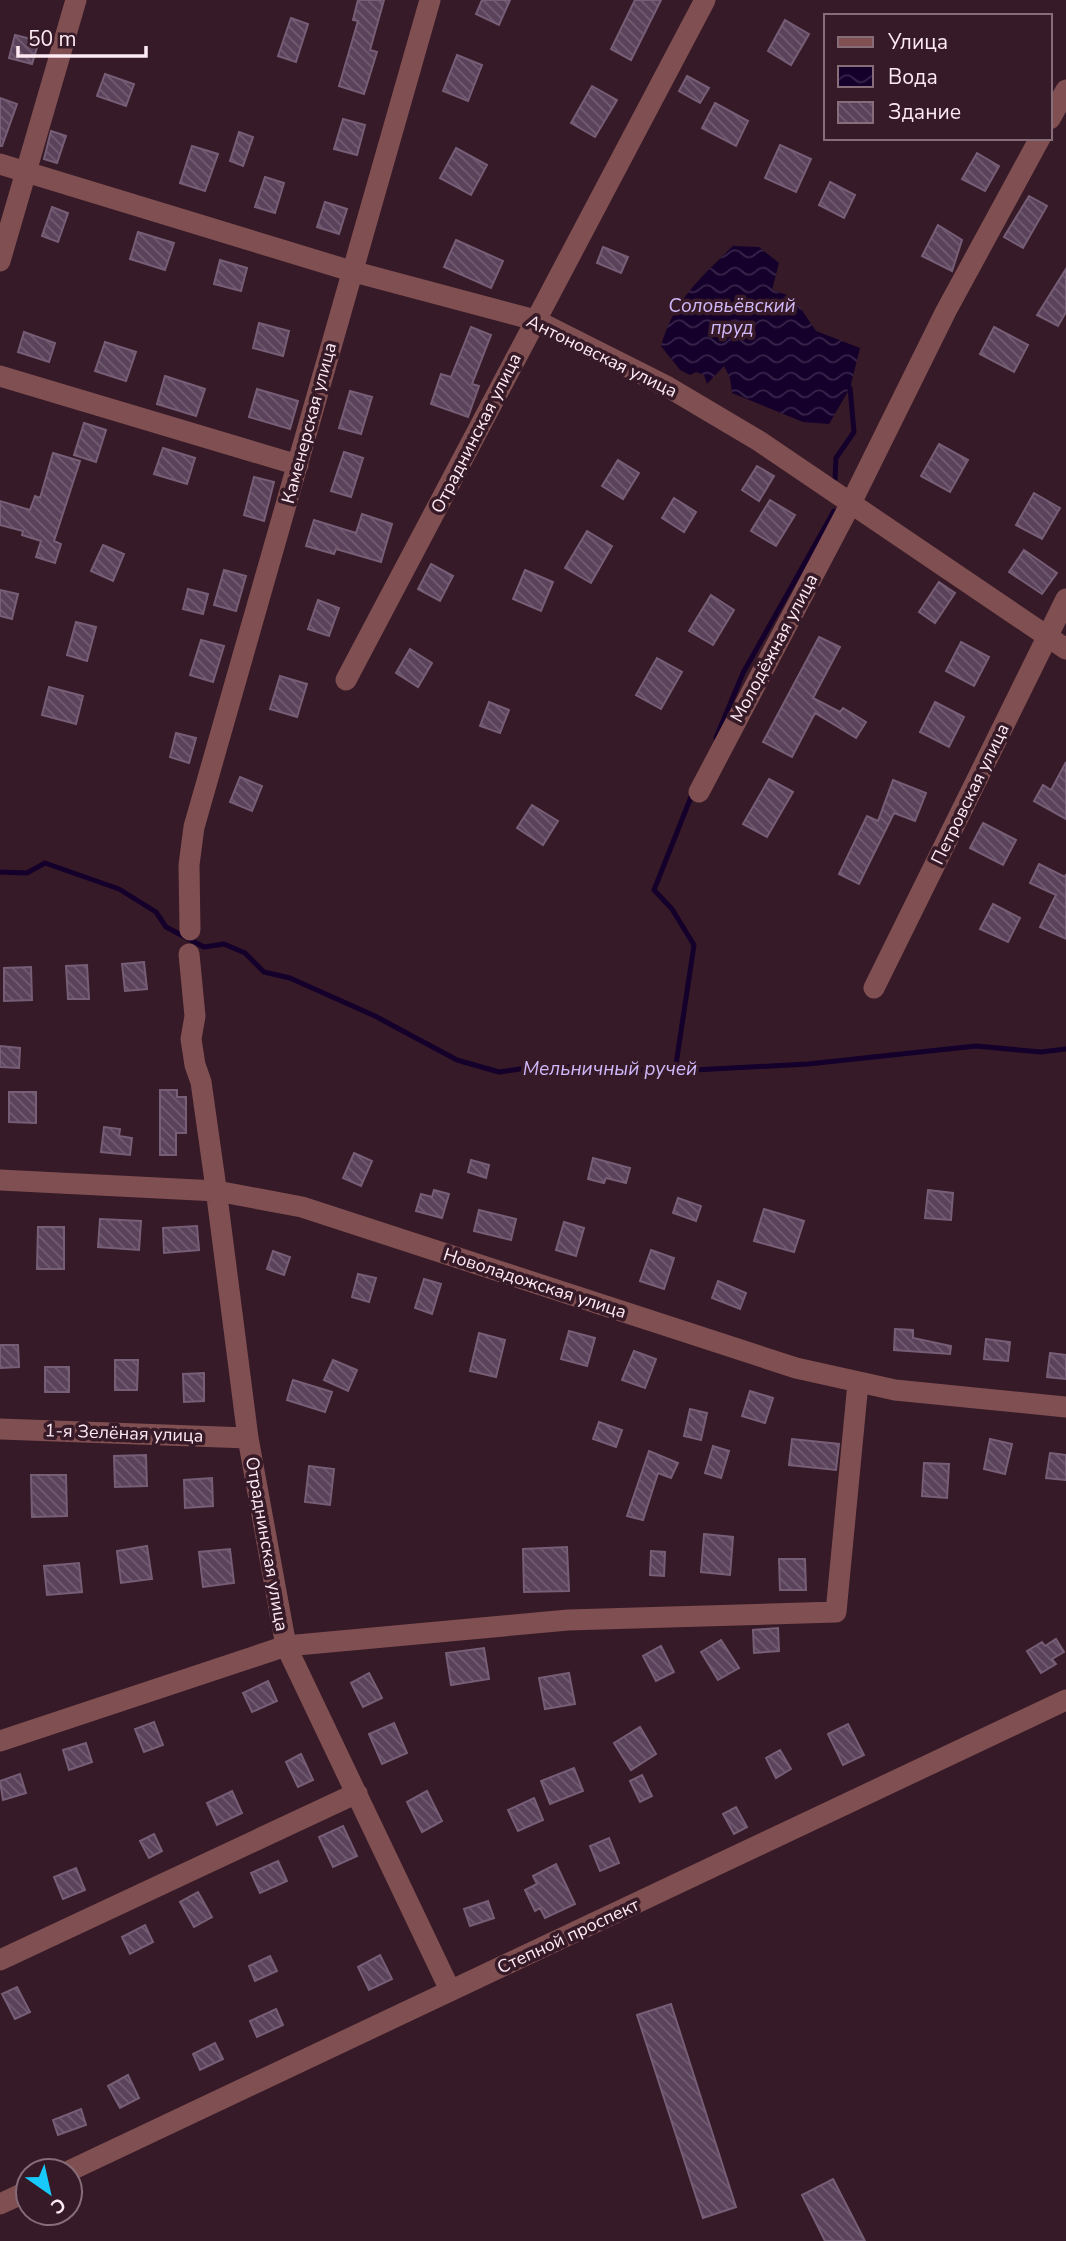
<svg xmlns="http://www.w3.org/2000/svg" width="1066" height="2241" font-family="'Nunito Sans',sans-serif">
  <style>
    .water { fill: url(#water-waves) }
    .lines { fill: none; stroke-linecap: round; stroke-linejoin: round }
    .stream { stroke: #14002b; stroke-width: 5 }
    .building { fill: url(#building-back-hatch); stroke: #765e76; stroke-width: 2 }
    .minor { stroke: #804f51; stroke-width: 21 }
    .labels { text-anchor: middle; dominant-baseline: central; stroke-width: 7; stroke-linejoin: round; paint-order: stroke }
    .street-label { font-size: 18px; fill: #feeaf2; stroke: #361a27 }
    .water-label { font-size: 19px; font-style: italic; fill: #d0b9fb; stroke: #361a27 }
  </style>
  <defs>
    <pattern id="water-waves" width="16" height="10" patternUnits="userSpaceOnUse" patternTransform="scale(1.75)"><rect width="16" height="10" fill="#14002b"/><path d="M0 5q4-4 8 0t8 0" fill="none" stroke="#37254a"/></pattern>
    <pattern id="building-back-hatch" width="6" height="6" patternUnits="userSpaceOnUse" patternTransform="scale(1.75)"><rect width="6" height="6" fill="#59425a"/><path d="M-1 5l2 2M0 0l6 6M5-1l2 2" fill="none" stroke="#725d72"/></pattern>
  </defs>
  <rect width="100%" height="100%" fill="#361a27"/>
  <path class="water" d="M733,246l26,1 20,16 -7,27 21,7 23,34 44,17 -10,40 -21,36 -26,-2 -71,-29 -2,-15 -6,-12 -17,18 -3,-9 -8,-3 -6,3 -10,-5 -19,-24c12,-44 40,-69 72,-100z"/>
  <g class="lines">
    <path class="stream" d="M835,479l1,-21 18,-26 -4,-44
      M716,738l27,-65 91,-162
      M0,872l27,1 18,-10 74,26 37,23 10,15 38,20 20,-3 21,9 19,19 26,6 85,38 82,44 42,12 42,-6 134,5 133,-7 168,-18 65,6 25,-3
      M675,1071l19,-126 -22,-36 -18,-19 39,-98"/>
  </g>
  <path class="building" d="M358,0h26l-14,50 7,2 -13,42 -25,-8 19,-65 -5,-1z
    M482,0h28l-11,25 -23,-11z
    M635,0h26l-30,60 -20,-11z
    M291,18l17,6 -12,38 -18,-6z
    M785,20l24,14 -18,31 -23,-14z
    M15,35l24,6 -7,23 -23,-6z
    M457,55l25,10 -14,36 -25,-10z
    M105,74l29,10 -8,22 -29,-10z
    M687,76l22,12 -9,15 -21,-12z
    M592,86l25,14 -22,37 -24,-14z
    M0,98l17,6 -15,42h-2z
    M715,103l33,18 -12,25 -34,-18z
    M343,119l22,6 -8,30 -23,-6z
    M51,131l15,5 -9,27 -13,-4z
    M239,132l14,5 -10,29 -13,-5z
    M780,145l31,14 -15,33 -31,-14z
    M192,146l26,8 -13,37 -25,-8z
    M456,148l31,17 -16,30 -31,-17z
    M977,153l22,13 -14,25 -23,-12z
    M265,177l19,6 -9,30 -20,-6z
    M830,182l25,13 -11,23 -25,-13z
    M1029,196l18,10 -24,42 -19,-11z
    M325,202l22,7 -8,25 -22,-7z
    M52,207l16,6 -10,29 -16,-6z
    M938,225l24,15 -10,31 -30,-15z
    M138,232l36,11 -9,27 -35,-11z
    M456,240l47,21 -12,27 -47,-21z
    M603,247l25,10 -7,16 -24,-10z
    M220,260l27,8 -6,23 -27,-7z
    M1066,269v43l-8,14 -21,-11z
    M259,323l30,8 -6,25 -30,-8z
    M471,327l20,8 -19,49 7,2 -11,31 -37,-13 10,-30 10,3z
    M994,327l34,18 -14,27 -34,-18z
    M24,332l31,11 -6,19 -31,-10z
    M105,342l31,10 -10,29 -31,-10z
    M165,376l40,13 -9,27 -39,-12z
    M257,389l41,12 -8,28 -41,-12z
    M350,391l22,6 -11,37 -22,-6z
    M84,423l22,7 -10,32 -22,-7z
    M939,444l29,16 -18,32 -29,-16z
    M163,448l32,10 -8,26 -33,-10z
    M344,452l19,6 -12,39 -20,-6z
    M53,453l27,8 -26,80 7,3 -6,19 -19,-6 5,-16 -19,-6 1,-4 -23,-6v-24l30,9 5,-14 5,2z
    M618,460l21,13 -16,26 -21,-13z
    M757,466l17,10 -15,25 -17,-11z
    M254,477l20,5 -10,39 -20,-6z
    M1034,493l26,15 -18,31 -26,-14z
    M674,498l22,14 -12,20 -22,-14z
    M770,500l25,15 -19,31 -25,-15z
    M362,514l30,10 -11,38 -45,-13 -2,5 -28,-8 8,-26 42,13z
    M587,531l25,15 -21,37 -26,-15z
    M103,545l21,9 -11,27 -22,-10z
    M1024,550l33,23 -15,21 -33,-22z
    M431,564l22,12 -13,25 -22,-12z
    M224,570l22,6 -10,35 -22,-6z
    M525,570l28,12 -12,29 -28,-12z
    M939,582l16,11 -20,30 -16,-11z
    M188,589l20,5 -5,20 -20,-5z
    M0,590l18,4 -6,25 -12,-3z
    M711,595l23,15 -21,35 -24,-14z
    M318,600l21,8 -10,28 -21,-7z
    M76,622l20,5 -9,34 -20,-6z
    M819,637l21,10 -27,51 27,14 3,-4 23,14 -10,16 -41,-25 -23,44 -29,-15z
    M201,640l23,6 -11,36 -23,-7z
    M961,642l28,15 -15,29 -28,-15z
    M410,649l22,14 -14,24 -22,-14z
    M657,658l25,14 -21,37 -25,-14z
    M280,676l27,8 -10,33 -27,-8z
    M49,687l34,9 -7,28 -34,-9z
    M489,702l20,8 -9,23 -20,-7z
    M935,702l29,15 -15,30 -29,-15z
    M176,733l20,5 -7,25 -19,-6z
    M1066,762v57l-32,-18 9,-16 8,5z
    M240,777l22,9 -10,25 -22,-9z
    M769,779l24,13 -26,45 -24,-13z
    M893,780l33,13 -11,28 -21,-8 -35,71 -20,-10 28,-58 11,5z
    M532,805l26,16 -15,24 -26,-17z
    M983,823l33,17 -13,25 -33,-17z
    M1039,864l26,13 1,-3v65l-26,-12 16,-32 -26,-12z
    M993,904l27,14 -12,24 -28,-13z
    M144,962l3,27 -22,2 -3,-27z
    M87,965l2,34h-21l-2,-33z
    M31,967l1,33 -28,1v-33z
    M0,1046l20,2 -1,20 -19,-1z
    M160,1090h17v7h9v36h-10v22h-16z
    M9,1092h27v31l-27,-1z
    M104,1127l16,2 -1,7 13,2 -2,17 -29,-3z
    M354,1153l18,8 -11,25 -18,-8z
    M593,1158l37,10 -4,15 -20,-5 -2,5 -16,-4z
    M471,1160l18,5 -3,13 -18,-6z
    M434,1190l15,4 -7,24 -26,-7 5,-17 11,3z
    M928,1190l25,3 -2,27 -26,-2z
    M678,1198l23,8 -5,15 -23,-8z
    M764,1209l40,12 -10,31 -40,-11z
    M479,1210l37,9 -5,21 -37,-9z
    M100,1219l41,2 -2,29 -41,-3z
    M564,1222l20,6 -8,28 -20,-6z
    M197,1226l2,24 -35,3 -1,-25z
    M38,1227h26v42h-27z
    M651,1250l23,8 -10,31 -24,-8z
    M273,1251l17,6 -6,18 -17,-6z
    M358,1274l18,4 -7,24 -17,-5z
    M424,1279l17,5 -9,30 -17,-6z
    M718,1281l28,12 -6,16 -28,-11z
    M895,1329l18,1v8l38,8 -1,8 -56,-4z
    M569,1331l26,7 -8,28 -26,-7z
    M479,1333l26,7 -9,37 -26,-6z
    M986,1339l24,3 -2,19 -24,-2z
    M0,1345h18l1,22 -19,1z
    M634,1351l22,8 -11,29 -23,-8z
    M1050,1353l16,2v24l-19,-2z
    M115,1360h23l-1,30h-22z
    M333,1360l24,10 -9,21 -24,-11z
    M45,1367h24v25h-24z
    M204,1373v28l-20,1 -1,-28z
    M293,1380l39,12 -7,20 -38,-12z
    M750,1391l23,7 -8,25 -23,-7z
    M690,1409l17,4 -6,27 -17,-4z
    M599,1422l23,8 -6,17 -23,-8z
    M792,1439l47,5 -3,26 -47,-5z
    M990,1439l22,5 -7,30 -21,-5z
    M713,1446l16,5 -8,27 -16,-5z
    M649,1451l29,12 -7,15 -13,-5 -15,47 -16,-4z
    M1050,1453l16,2v25l-20,-2z
    M146,1455l1,31 -32,1 -1,-31z
    M924,1463l25,1 -2,34 -25,-2z
    M309,1466l25,3 -4,36 -25,-3z
    M31,1475h35l1,41 -35,1z
    M212,1478l1,28 -28,2 -1,-28z
    M704,1534l29,3 -3,38 -29,-3z
    M147,1546l5,33 -31,4 -4,-32z
    M567,1547l2,44 -45,1 -1,-43z
    M230,1549l4,34 -31,4 -4,-35z
    M651,1551l14,1 -1,24 -14,-1z
    M779,1559h26l1,31h-26z
    M79,1563l3,29 -35,3 -3,-29z
    M778,1628l1,23 -25,2 -1,-23z
    M1056,1639l8,13 -12,7 4,5 -15,9 -14,-22 15,-9 3,4z
    M721,1640l18,28 -21,12 -17,-28z
    M661,1646l13,26 -18,9 -13,-25z
    M484,1648l5,31 -38,6 -5,-32z
    M369,1673l13,25 -19,9 -12,-24z
    M569,1673l6,31 -30,5 -6,-31z
    M268,1681l9,20 -25,11 -9,-19z
    M154,1722l9,23 -19,7 -9,-23z
    M394,1723l13,30 -25,11 -13,-30z
    M848,1724l16,31 -21,10 -15,-31z
    M640,1727l16,27 -25,16 -17,-27z
    M86,1743l6,19 -23,8 -6,-20z
    M780,1750l11,19 -15,9 -10,-20z
    M301,1754l12,26 -15,7 -12,-25z
    M574,1768l9,23 -33,13 -9,-23z
    M20,1774l6,19 -23,7 -3,-19z
    M642,1775l10,21 -12,6 -10,-21z
    M232,1791l10,22 -25,12 -10,-22z
    M427,1791l15,30 -20,11 -15,-30z
    M534,1798l9,22 -25,11 -10,-21z
    M736,1807l11,20 -13,7 -11,-20z
    M343,1826l14,30 -24,11 -14,-30z
    M154,1834l8,17 -13,7 -9,-17z
    M609,1838l10,25 -19,8 -10,-25z
    M278,1861l9,20 -27,12 -9,-20z
    M556,1864l19,40 -30,14 -5,-10 -5,3 -10,-21 12,-6 -4,-8z
    M76,1868l9,22 -22,9 -9,-22z
    M198,1892l14,25 -18,10 -14,-25z
    M488,1901l6,17 -24,8 -6,-17z
    M145,1925l8,17 -23,12 -8,-17z
    M380,1955l12,24 -23,11 -11,-23z
    M270,1956l7,15 -22,10 -6,-15z
    M17,1987l13,25 -15,7 -13,-25z
    M671,2004l65,203 -33,11 -66,-203z
    M276,2009l7,16 -26,12 -7,-16z
    M215,2043l8,16 -23,11 -7,-16z
    M128,2075l11,23 -19,10 -12,-22z
    M81,2109l5,16 -28,10 -5,-15z
    M833,2179l32,62h-40l-23,-46z"/>
  <g class="lines">
    <path class="minor" d="M1050,119l16,-29
      M0,164l351,107 184,49 133,67 91,54 307,208
      M0,261l76,-261
      M0,376l298,89
      M346,680l359,-680
      M699,792l151,-287 96,-194 94,-173
      M190,930l-1,-65 5,-38 236,-827
      M189,954l6,62 -4,23 4,26 6,17 14,99 33,257 38,208 164,344
      M874,988l192,-389
      M0,1180l217,11 85,16 494,161 99,22 171,17
      M0,1429l248,9
      M0,1741l286,-95 282,-26 268,-8 22,-229
      M0,1960l357,-167
      M69,2171l997,-471
      M0,2204l28,-13"/>
  </g>
  <g class="labels">
    <g class="street-label">
      <text transform="translate(602 356) rotate(26)">Антоновская улица</text>
      <text transform="translate(309 423) rotate(-75)">Каменерская улица</text>
      <text transform="translate(476 433) rotate(-63)">Отраднинская улица</text>
      <text transform="translate(774 648) rotate(-62)">Молодёжная улица</text>
      <text transform="translate(970 794) rotate(-64)">Петровская улица</text>
      <text transform="translate(535 1283) rotate(18)">Новоладожская улица</text>
      <text transform="translate(124 1433) rotate(2)">1-я Зелёная улица</text>
      <text transform="translate(267 1544) rotate(80)">Отраднинская улица</text>
      <text transform="translate(568 1936) rotate(-25)">Степной проспект</text>
    </g>
    <g class="water-label">
      <text x="732" y="306">Соловьёвский<tspan x="732" dy="22">пруд</tspan></text>
      <text x="610" y="1069">Мельничный ручей</text>
    </g>
  </g>
  <rect x="824" y="14" width="228" height="126" fill="#361a27" stroke="#866d78" stroke-width="2"/>
  <rect x="838" y="37" width="35" height="10" fill="#804f51" stroke="#866d78" stroke-width="2"/>
  <text x="888" y="49" font-size="21" fill="#feeaf2">Улица</text>
  <rect x="838" y="66" width="35" height="21" fill="url(#water-waves)" stroke="#866d78" stroke-width="2"/>
  <text x="888" y="84" font-size="21" fill="#feeaf2">Вода</text>
  <rect x="838" y="102" width="35" height="21" fill="url(#building-back-hatch)" stroke="#866d78" stroke-width="2"/>
  <text x="888" y="119" font-size="21" fill="#feeaf2">Здание</text>
  <g transform="translate(49 2192) rotate(146)"><circle r="33" fill="#361a27" stroke="#866d78" stroke-width="2"/>
  <path d="M0-5L12 26L0 18L-12 26Z" fill="#17cafb"/>
  <text y="-10" font-size="19" font-weight="bold" text-anchor="middle" fill="#feeaf2">С</text>
  </g>
  <path d="M18 46v10h128v-10" fill="none" stroke="#feeaf2" stroke-width="3.5"/>
  <text x="28" y="46" font-size="21" fill="#feeaf2" stroke="#361a27" stroke-width="5" paint-order="stroke">50 m</text>
</svg>
